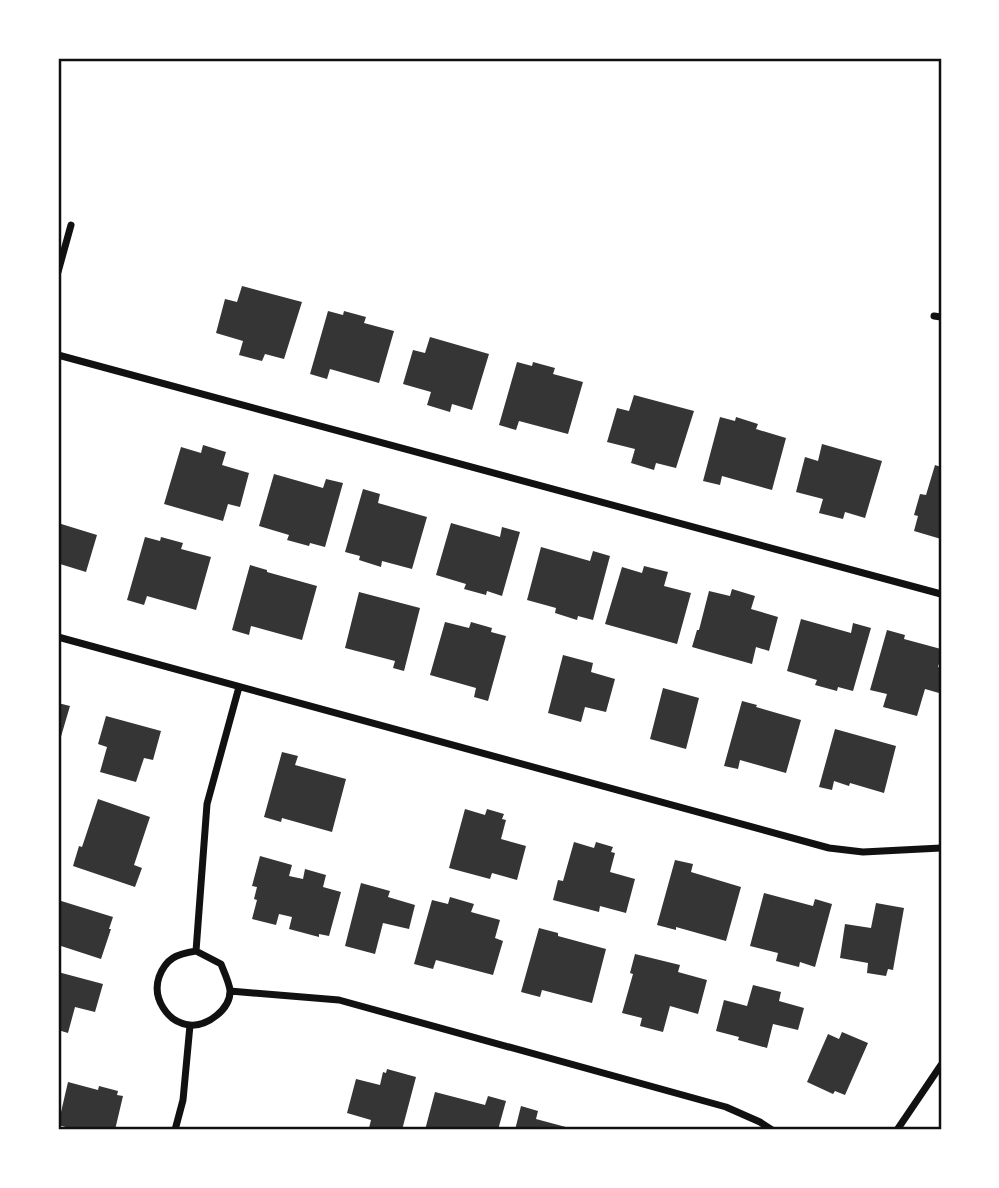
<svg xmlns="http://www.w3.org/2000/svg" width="999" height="1188" font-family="Lato,sans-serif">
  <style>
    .building { fill: #353535 }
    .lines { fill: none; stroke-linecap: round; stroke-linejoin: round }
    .minor { stroke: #111; stroke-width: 7 }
    .neatline { fill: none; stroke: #111; stroke-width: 2.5 }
  </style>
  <rect width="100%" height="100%" fill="#fff"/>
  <path class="building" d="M242,286l60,16 -18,57 -19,-5 -3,7 -23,-6 4,-14 -27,-8 9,-34 12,3z
    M328,311l15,4 1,-4 22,6 -2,6 30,8 -15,52 -49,-14 -3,10 -17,-5z
    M430,337l59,17 -17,56 -20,-6 -2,8 -23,-7 4,-13 -28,-8 10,-34 12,3z
    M517,362l15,4 1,-4 22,6 -2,6 30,8 -15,52 -49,-13 -3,9 -17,-5z
    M634,395l60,16 -18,57 -20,-5 -2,7 -23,-7 4,-14 -28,-7 10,-34 12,3z
    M720,417l15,4 1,-4 22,7 -2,5 30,9 -14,52 -50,-14 -2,9 -17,-4z
    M822,444l60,17 -17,57 -20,-6 -2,7 -24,-6 4,-14 -27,-7 9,-35 13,4z
    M203,445l23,7 -4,13 27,8 -9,34 -12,-3 -5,17 -59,-17 17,-57 20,6z
    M935,465l6,2v72l-27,-8 4,-15 -4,-1 6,-21 6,1z
    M274,474l49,14 3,-9 17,4 -18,64 -15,-4 -1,3 -22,-6 2,-5 -30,-9z
    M363,489l17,5 -2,9 49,14 -15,52 -30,-8 -1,6 -22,-7 1,-4 -15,-4z
    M58,523l39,12 -11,37 -26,-8 -2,6z
    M451,523l49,14 2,-10 18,5 -18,64 -15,-5 -1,4 -22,-6 2,-5 -30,-9z
    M145,537l15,4 1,-4 22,6 -2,6 30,8 -15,53 -49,-14 -3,9 -17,-5z
    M541,547l49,14 3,-10 17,5 -17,64 -15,-4 -1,4 -22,-7 1,-5 -29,-8z
    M250,565l17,5v2l50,14 -15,54 -51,-14 -2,9 -17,-5z
    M644,566l24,6 -4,14 27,7 -14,51 -72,-20 17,-57 20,6z
    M732,589l23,7 -4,13 27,8 -9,34 -13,-4 -4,17 -60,-17 5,-17h2l10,-39 21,5z
    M359,592l61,16 -16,63 -11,-3 2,-7 -50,-13z
    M801,619l50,14 2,-10 18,5 -18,63 -15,-4 -1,4 -22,-6 2,-5 -30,-9z
    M445,622l24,6 2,-6 21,6 -1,4 15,4 -18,65 -14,-4 2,-9 -46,-13z
    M887,630l18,5 -1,4 37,10v8l-3,10 3,1v16l-2,9 -14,-4 -8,27 -34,-9 4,-13 -17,-4z
    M563,655l30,8 -2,9 24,7 -9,33 -21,-5 -4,15 -33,-9z
    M663,688l36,10 -13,51 -36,-10z
    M742,701l15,4 -1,2 45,13 -15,53 -46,-13 -2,9 -14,-3z
    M58,703l12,3 -10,34h-2z
    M106,716l55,15 -8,29 -9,-2 -8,24 -36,-10 7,-25 -9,-3z
    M835,729l61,17 -12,47 -34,-10 -1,3 -15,-5 -2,9 -13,-3z
    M282,752l16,4 -3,9 51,14 -14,53 -50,-14 -1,4 -17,-5z
    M98,799l52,18 -16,48 8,3 -7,19 -62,-21 6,-20 3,1z
    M465,809l20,6 2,-6 17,5 -2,5 4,1 -5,19 25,7 -9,34 -25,-7 -2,6 -41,-11z
    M574,842l20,6 2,-6 17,5 -2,5 4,1 -5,19 25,7 -9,34 -26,-7 -1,6 -46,-12 5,-20 5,1z
    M260,856l32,9 -3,11 14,3 2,-10 21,6 -3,12 18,5 -12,44 -10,-2v3l-30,-8 3,-12 -13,-3 -3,11 -24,-6 5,-19 -3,-1 3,-12 -5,-1z
    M675,860l18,4 -2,8 50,15 -15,54 -50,-14v3l-19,-5z
    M361,883l29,8 -2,6 27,8 -6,24 -26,-6 -8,31 -30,-8z
    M764,893l49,13 2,-7 17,5 -17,63 -15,-5 -1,5 -23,-6 2,-8 -28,-7z
    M450,897l24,7 -3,8 29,8 -5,18 8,3 -10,34 -57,-15 -3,9 -19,-5 18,-64 16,4z
    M58,900l55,17 -4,12h2l-10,30 -43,-14z
    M876,903l28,5 -11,62 -5,-1 -2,7 -19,-3 1,-10 -28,-5 5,-34 26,4z
    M539,928l19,5v3l48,13 -14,54 -50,-13 -2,7 -19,-5z
    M635,954l45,11 -2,7 29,8 -9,34 -28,-8 -7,26 -23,-6 2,-8 -20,-5 11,-39 -3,-1z
    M58,972l45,12 -8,28 -20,-5 -7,26 -10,-3z
    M753,985l28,7 -2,9 25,7 -6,22 -25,-6 -6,24 -29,-8 1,-3 -23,-6 8,-31 23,6z
    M842,1032l26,11 -23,52 -10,-4 -2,3 -26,-12 21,-48 11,5z
    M387,1069l29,8 -14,53h-24l-9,-2 2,-8 -24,-7 9,-34 24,6 3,-13 3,1z
    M68,1082l30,8 1,-4 19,5 -1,4 6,1 -8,34h-38l-19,-5z
    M435,1092l50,13 3,-9 18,5 -8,29h-73z
    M521,1106l17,5 -2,8 41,11h-62z"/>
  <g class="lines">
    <path class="minor" d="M58,272l13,-47
      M934,316l7,1
      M58,355l883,239
      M58,637l771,211 34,4 78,-4
      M196,951l11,-147 32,-117
      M196,951l25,13c3,8 8,18 9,26 1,19 -23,37 -41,35 -22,-3 -37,-27 -30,-48 7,-19 18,-23 37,-26z
      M230,991l109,9 387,107 34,15 12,8
      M175,1130l8,-30 7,-75
      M897,1130l44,-65"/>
  </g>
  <rect width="999" height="1188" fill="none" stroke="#ffffff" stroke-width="119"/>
  <rect x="60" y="60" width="880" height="1068" class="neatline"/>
</svg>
